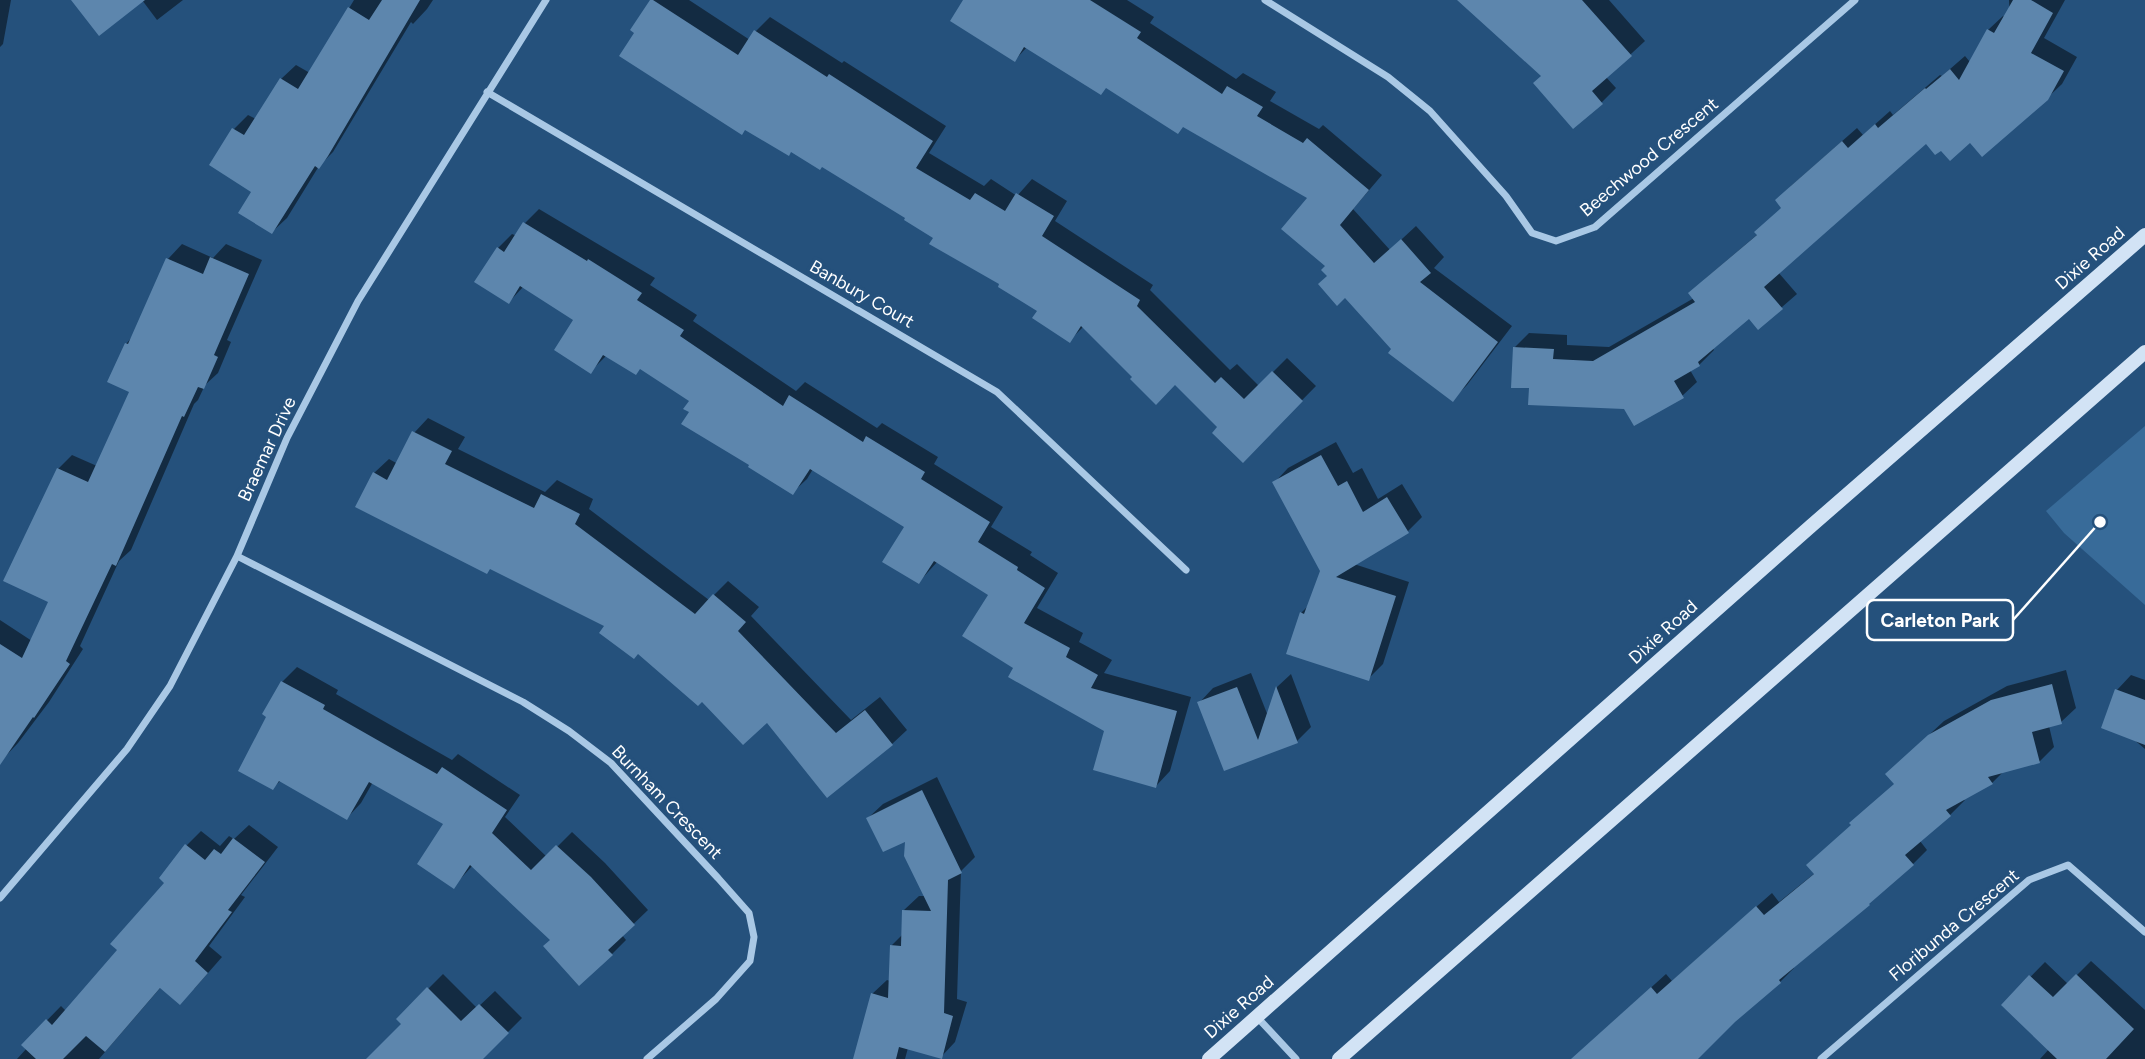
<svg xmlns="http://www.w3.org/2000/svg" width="2145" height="1059" font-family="Figtree,sans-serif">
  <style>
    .green { fill: #386b99 }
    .shadow { fill: #0007 }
    .building { fill: #5d86ad }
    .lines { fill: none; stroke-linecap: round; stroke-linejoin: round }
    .minor { stroke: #a9c8e5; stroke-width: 7 }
    .secondary { stroke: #d2e3f5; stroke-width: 14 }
    .labels { text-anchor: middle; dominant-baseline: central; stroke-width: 7; stroke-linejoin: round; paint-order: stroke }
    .street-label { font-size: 18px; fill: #fff; stroke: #25517c }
    .leader { fill: none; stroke: #fff; stroke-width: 2.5 }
    .callout-dot { fill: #fff; stroke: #25517c; stroke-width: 2.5 }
    .callout { fill: #25517c; stroke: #fff; stroke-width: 2.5 }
    .callout-label { font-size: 19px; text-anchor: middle; font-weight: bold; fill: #fff }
  </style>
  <rect width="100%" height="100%" fill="#25517c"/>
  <path class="green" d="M2145,426v179l-81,-72 -18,-22z"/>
  <path class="shadow" d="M0,0h11l-8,44 -3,3z
    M73,0h110l-26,20 -15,-20z
    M354,0h79l-6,9 -14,15 -2,-2 -78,130 -14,14 -32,52 -15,14 -18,-41 -20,-62 14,-14 8,4 25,-40 15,-14 14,8z
    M652,0h37l61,40 6,-9 14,-14 72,46 2,-2 102,65 -17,27 55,33 7,-7 26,17 15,-17 35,22 -12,20 98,64 -3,5 80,80 7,-6 22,22 28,-28 29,28 -73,74 -23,-33 -45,-44 -41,-7 -51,-49 -13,13 -31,-29 -37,-27 -366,-251z
    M965,0h162l27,17 -4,6 86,56 7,-6 33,19 -6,9 49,28 4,-4 59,50 -29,34 37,41 26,-24 28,31 -10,11 78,58 -45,59 -15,15 -58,-51 -65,-73 -20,-79 -125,-71 -157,-79 -12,13z
    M1474,0h135l36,41 -39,36 10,11 -15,15 -58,-28z
    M2009,0h56l-21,38 33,19 -15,27 -16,15 -75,41 -30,8 -15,-6 -148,130 19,22 -39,34 -9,-12 -37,31 2,3 -15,15 -9,5 7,12 -15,14 -57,11 -94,-20 -17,-39 15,-15 38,2v10l42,2 85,-49 11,-19 53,-45 25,-27 8,-21 66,-58 6,7 27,-24 3,4 47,-40 2,1 23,-20 5,6 18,-32 15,-14 7,4z
    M539,209l116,69 -5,7 47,30 -4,6 103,70 9,-9 72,46 5,-5 56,34 -4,7 69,43 -12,20 41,25 -2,3 28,18 -21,35 46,25 -4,9 33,18 -8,13 87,24 -21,74 -14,15 -50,-56 -90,-63 -26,-72 -52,-34 -19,21 -13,-56 -93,-57 -6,10 -15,14 -101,-82v-11l-50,-32 -34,-13 -16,16 -16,-52 -51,-33 -15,16 -11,-54 14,-14 5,2 8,-13z
    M182,244l31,14 13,-14 36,16 -35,80 4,2 -13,31 -13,12 -7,15 -4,4 -63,146 -12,11 -39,85 3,3 -34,53 -31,41 -18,19v-142l32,21 19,-40 7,-132 14,-14 25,11 34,-75 -5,-47 7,-8 35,-77z
    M428,418l37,19 -7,12 87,43 12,-12 36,19 -4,10 120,91 19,-19 31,26 -8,9 100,104 29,-23 27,33 -15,14 -65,52 -60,-75 -65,-21 -96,-74 -232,-153 15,-14 9,5 16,-31z
    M1336,442l17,31 9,-5 16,31 24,-15 20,33 -14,14 -54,33 55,18 -26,82 -15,15 -67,-66 8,-8 13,-34 -48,-88 14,-15z
    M297,667l41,23 -2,4 116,66 6,-6 62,41 -15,22 42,40 25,-25 33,31 43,47 -26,25 4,5 -14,14 -139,-89 -19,21 -8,-62 -73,-42 -12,21 -14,15 -66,-38 -8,8 -4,-72 13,-34z
    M2066,670l10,38 -15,14 -12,4 5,21 -14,14 -36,10 -12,12 -29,16 2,1 -15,15 -30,26 7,9 -14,14 -120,102 1,2 -14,14 -46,39 -39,38h-112l10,-19 73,-66 6,7 100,-88 7,9 36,-29 38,-49 43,-41 6,-23 42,-39 63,-35z
    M1251,673l17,43 9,-29 14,-13 20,53 -14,14 -72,28 -26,-66 14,-15z
    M2131,675l14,5v69l-14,-12 -28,-10 14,-37z
    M937,777l38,80 -14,14 -4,128 10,3 -12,40 -14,15 -33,-9 -3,11h-51l18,-65 15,-14 3,1 1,-35 12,-12 1,-24 15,-14h7l-19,-57 -39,-21 15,-14z
    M249,825l29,22 -37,48 4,2 -36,49 13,11 -28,32 -33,-2 -62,72h-82l10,-11 -4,-3 38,-39 5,5 53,-62 48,-66 19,-37 15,-15 19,15 9,-10 5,3z
    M2091,961l54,49v49h-105l9,-10 -46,-44 42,-43 23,22z
    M443,974l34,34 18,-17 27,27 -41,41h-113l35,-35 -5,-5z"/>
  <path class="building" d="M71,0h74l-46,36z
    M382,0h38l-92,156 -9,13 -4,-3 -43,68 -34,-21 13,-21 -42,-27 23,-37 12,7 36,-57 18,11 50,-82 21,13z
    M650,0h3l85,55 16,-25 73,47 2,-3 104,67 -17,27 54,32 5,-7 30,18 11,-18 38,23 -12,20 98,64 -3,6 78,77 6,-6 23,22 28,-28 31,30 -60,62 -31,-30 5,-6 -42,-42 -19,20 -26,-26 2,-2 -51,-51 -11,17 -38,-25 5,-7 -39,-24 1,-3 -70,-40 4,-6 -29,-18 1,-2 -83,-51 -2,3 -29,-18 -2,4 -44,-26 -3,5 -123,-79 15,-23 -4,-3z
    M963,0h127l51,32 -4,6 85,56 5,-8 36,21 -6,9 46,27 4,-5 62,52 -29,35 34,38 27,-24 30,34 -11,9 78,60 -45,60 -65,-49 3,-4 -46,-51 -8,8 -19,-22 9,-8 -6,-6 4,-4 -44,-37 26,-31 -124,-71 -5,7 -72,-46 -5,7 -77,-48 -9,15 -65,-41z
    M1457,0h125l50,56 -40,35 11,13 -30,25 -40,-46 8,-7z
    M2013,0h18l22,13 -22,40 33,18 -16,29 -66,57 -12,-14 -20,18 -9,-10 -6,4 -9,-11 -162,143 19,22 -25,21 -9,-11 -51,43 2,4 -26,15 10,17 -50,28 -10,-17 -96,-4 1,-17h-18l2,-41 41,2 -1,10 40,2 102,-59 -7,-9 69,-58 -3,-3 27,-24 -6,-8 67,-59 6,7 27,-24 3,4 47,-40 1,1 24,-20 9,11 28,-51 7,4z
    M523,222l64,39 1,-2 54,34 -5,7 47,30 -4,6 103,70 6,-11 74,47 3,-6 59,36 -4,7 69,43 -12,20 40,25 -1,3 28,18 -21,35 46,25 -4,9 32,18 -7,13 86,23 -21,77 -63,-18 11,-39 -96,-54 5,-9 -51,-32 26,-41 -54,-34 -15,23 -37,-22 22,-35 -94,-58 -17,26 -45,-28 1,-2 -68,-41 8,-12 -6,-3 6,-8 -49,-32 -4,6 -33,-20 -12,19 -37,-24 19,-30 -53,-34 -11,18 -35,-22 23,-35 7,5z
    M210,257l39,17 -35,81 4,2 -14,32 -6,-2 -14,30 -2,-1 -66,150 -4,-2 -46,97 4,3 -36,54 -1,-1 -33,48v-121l22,14 26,-56 -45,-21 54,-113 31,14 41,-90 -22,-10 18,-39 3,1 38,-86 37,16z
    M412,431l40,20 -7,13 89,44 7,-14 39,20 -5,10 120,90 18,-20 33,28 -8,9 98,102 29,-23 28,35 -66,53 -60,-75 -24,22 -41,-43 -4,4 -60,-52 -4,5 -35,-26 5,-7 -114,-57 -3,5 -132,-67 18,-35 14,8z
    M1321,455l17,31 9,-5 16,31 24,-15 22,36 -73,44 60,19 -27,85 -83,-27 14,-42 4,2 16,-43 -48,-89z
    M281,681l44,24 -2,4 114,65 5,-7 65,43 -15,23 39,37 25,-25 35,32 44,48 -27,25 5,5 -34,31 -36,-40 7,-6 -80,-75 -16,24 -37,-25 26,-40 -74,-42 -22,38 -68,-39 -6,9 -35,-19 28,-54 -4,-3z
    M2052,684l10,40 -30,8 8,31 -52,14 5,7 -47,26 5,6 -46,39 9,10 -45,39 1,1 -91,75 2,3 -46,39 -37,37h-127l80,-72 6,7 99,-88 8,9 50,-41 -8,-9 45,-40 -2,-2 45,-39 -9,-10 43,-39 63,-35z
    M1276,686l22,57 -74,28 -27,-69 40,-15 21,53z
    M2115,689l30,11v45l-44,-17z
    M922,790l40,83 -14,7 -4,133 9,3 -11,43 -43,-12 -3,12h-43l18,-66 17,5 2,-53 11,1 1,-36 29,1 -27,-55 1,-14 -22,10 -17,-34z
    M233,838l32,24 -37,48 4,2 -37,49 13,12 -28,32 -20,-17 -55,64 -19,-16 -23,23h-27l-15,-14 25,-26 6,6 65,-75 -7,-6 54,-61 -5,-5 26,-34 20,16 9,-11 7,5z
    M2076,974l58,55 -28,30h-49l-56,-54 28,-30 24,22z
    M427,987l34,34 18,-17 30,29 -26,26h-117l35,-35 -5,-5z"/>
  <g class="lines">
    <path class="minor" d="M1265,0l123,77 42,34 76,85 26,37 24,8 39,-14 260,-227
      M487,92l510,300 189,178
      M237,556l286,146 46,29 42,32 107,115 31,35 5,24 -4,24 -34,38 -69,60
      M0,898l127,-149 43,-63 67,-130 50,-118 71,-137 188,-301
      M1257,1017l39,42
      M1821,1059l208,-179 39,-15 77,67"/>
    <path class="secondary" d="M1209,1059l602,-533 334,-291
      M1339,1059l806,-707"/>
  </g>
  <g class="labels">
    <g class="street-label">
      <text transform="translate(1649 157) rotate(-40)">Beechwood Crescent</text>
      <text transform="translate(2090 258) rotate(-41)">Dixie Road</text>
      <text transform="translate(862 294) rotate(30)">Banbury Court</text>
      <text transform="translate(267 449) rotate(-65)">Braemar Drive</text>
      <text transform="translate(1663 632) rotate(-42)">Dixie Road</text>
      <text transform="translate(667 802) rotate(46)">Burnham Crescent</text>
      <text transform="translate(1954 925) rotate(-40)">Floribunda Crescent</text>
      <text transform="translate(1239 1007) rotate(-41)">Dixie Road</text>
    </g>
  </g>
  <path class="leader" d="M2100 522L2013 620"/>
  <circle class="callout-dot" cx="2100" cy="522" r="7"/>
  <rect class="callout" x="1867" y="600" width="146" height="40" rx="7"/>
  <g class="callout-label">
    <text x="1940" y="627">Carleton Park</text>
  </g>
</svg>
